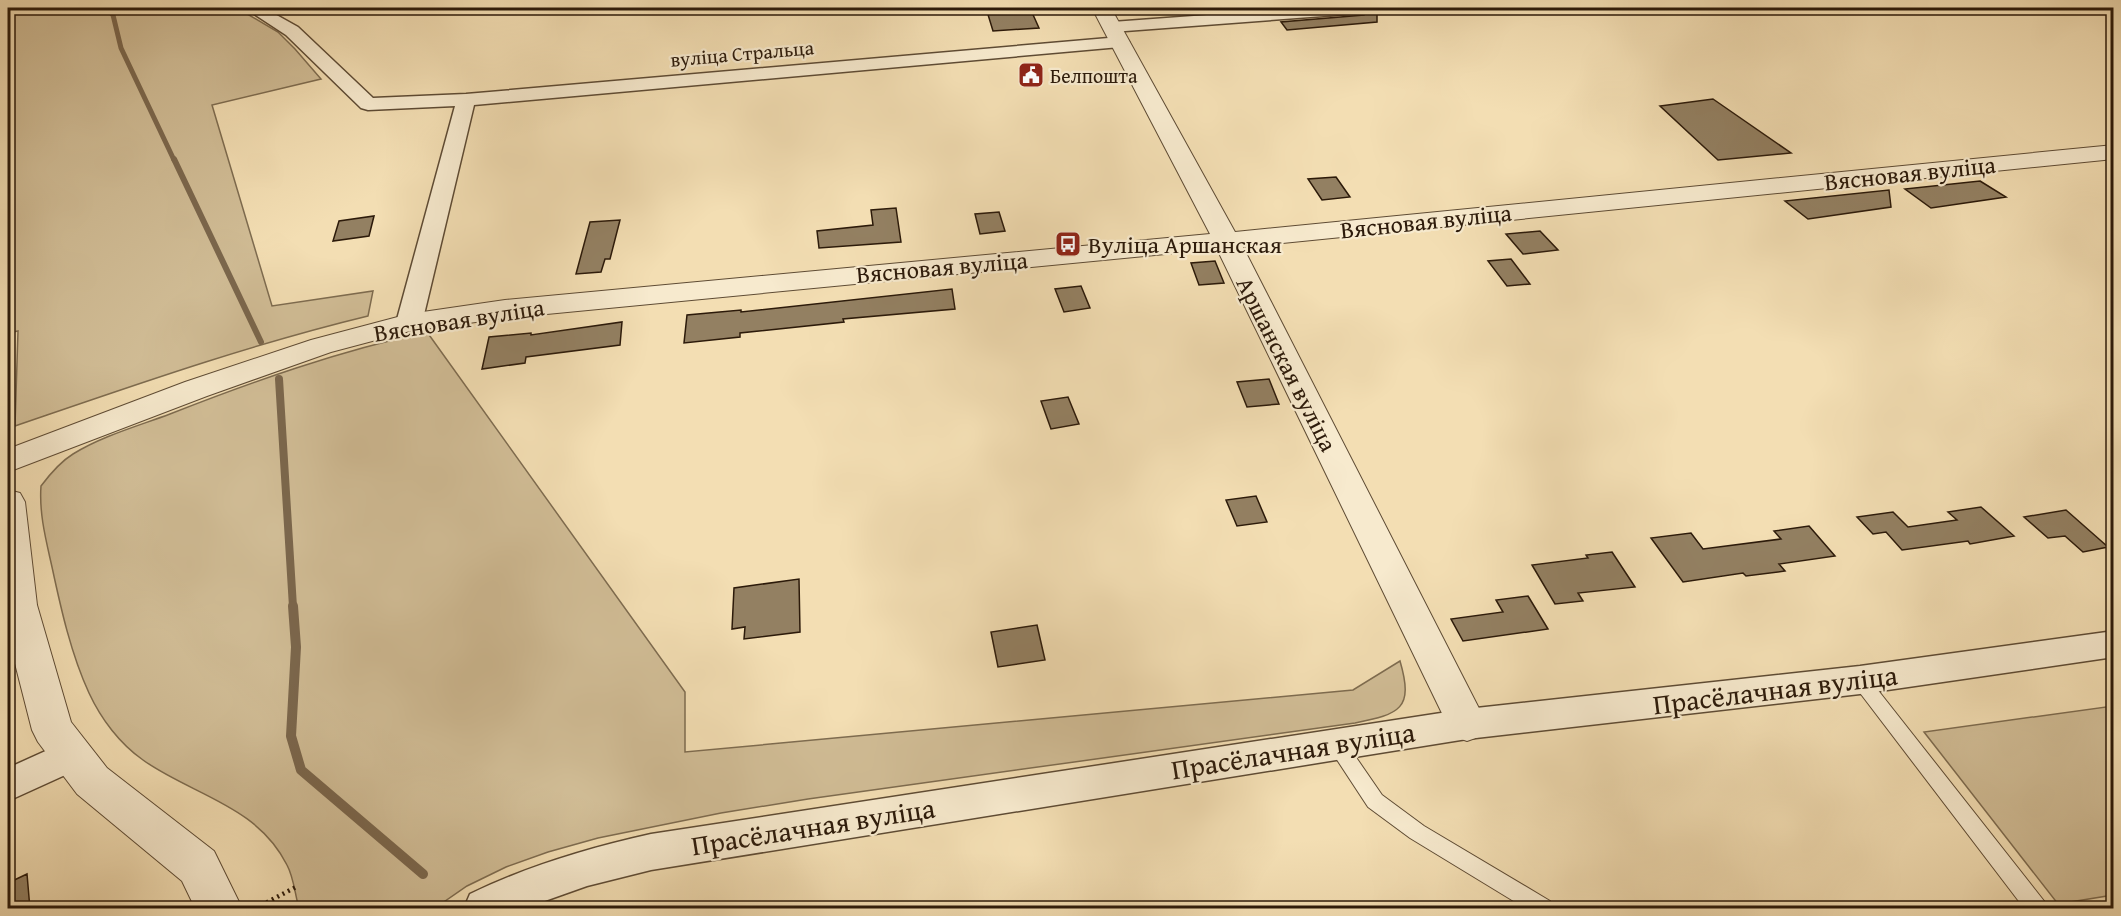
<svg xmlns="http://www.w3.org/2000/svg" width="2121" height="916" font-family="'Gentium Book Plus',serif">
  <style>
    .green { fill: #d1bd96; stroke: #7e6c50; stroke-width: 1.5 }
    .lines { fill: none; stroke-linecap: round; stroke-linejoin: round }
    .stream-far3 { stroke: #7b674d; stroke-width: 5 }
    .stream-far2 { stroke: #7b674d; stroke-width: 6 }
    .stream-far1 { stroke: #7b674d; stroke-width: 8 }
    .stream { stroke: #7b674d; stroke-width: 10 }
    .building { fill: #938062; stroke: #2c1a0a; stroke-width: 1.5 }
    .service-casing { stroke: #5e4b34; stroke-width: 2 }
    .minor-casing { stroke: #5e4b34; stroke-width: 3 }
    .tertiary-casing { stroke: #5e4b34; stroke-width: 2 }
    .path { stroke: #2c1a0a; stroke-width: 4.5; stroke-dasharray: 2 4; stroke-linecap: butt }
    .service { fill: #f7eace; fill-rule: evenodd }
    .minor { fill: #f7eace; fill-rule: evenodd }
    .tertiary { fill: #f7eace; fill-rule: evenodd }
    .labels { text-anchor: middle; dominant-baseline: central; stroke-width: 4.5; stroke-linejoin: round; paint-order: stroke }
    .far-street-label { font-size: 20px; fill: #2c1a0a; stroke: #f7eace }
    .far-poi-label { font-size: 20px; fill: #2c1a0a; stroke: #f7eace; text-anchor: start }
    .street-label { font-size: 24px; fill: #2c1a0a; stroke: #f7eace }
    .poi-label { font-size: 24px; fill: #2c1a0a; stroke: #f7eace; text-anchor: start }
    .near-street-label { font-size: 28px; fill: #2c1a0a; stroke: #f7eace }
  </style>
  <rect width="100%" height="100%" fill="#f3deb3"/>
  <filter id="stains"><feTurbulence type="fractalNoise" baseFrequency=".00333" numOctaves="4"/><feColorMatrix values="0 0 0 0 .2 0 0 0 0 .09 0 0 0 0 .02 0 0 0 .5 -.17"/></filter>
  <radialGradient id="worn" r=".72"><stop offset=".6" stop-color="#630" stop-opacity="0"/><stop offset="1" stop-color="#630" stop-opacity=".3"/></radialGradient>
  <path class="green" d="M8,8h229l41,24 17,17 26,30 -109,26 60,201 101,-15 -5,25c-120,29 -236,70 -353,110l3,-95 -10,2z
    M427,332l258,360v60l668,-62 47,-29c14,48 0,53 -45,62l-547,76 -87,14 -123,25 -50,14 -42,15 -39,19 -32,22h-136c-4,-13 -5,-30 -12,-43 -30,-60 -95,-70 -144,-105 -23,-16 -42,-41 -54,-67 -18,-39 -28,-84 -37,-126 -6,-27 -13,-53 -11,-81 9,-12 19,-24 32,-32 29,-18 65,-28 97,-40 84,-33 169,-63 257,-82z
    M2113,706v189l-55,9 -134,-172z"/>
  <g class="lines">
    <path class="stream-far3" d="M107,8l6,7 8,33 53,112"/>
    <path class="stream-far2" d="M174,159l87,183"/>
    <path class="stream-far1" d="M279,379l14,228"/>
    <path class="stream" d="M293,606l3,41 -5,89 10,34 122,104"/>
  </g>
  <path class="building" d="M986,8h44l9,20 -46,3z
    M1374,8h3v14l-90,8 -6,-8 83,-7z
    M1713,99l78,54 -73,7 -58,-54z
    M1336,177l14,20 -28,3 -14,-21z
    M1980,181l26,16 -75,11 -26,-19z
    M1889,190l2,17 -83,12 -23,-18z
    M896,208l5,34 -82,6 -2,-17 56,-6 -2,-15z
    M999,212l6,19 -25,3 -5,-20z
    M374,216l-5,20 -36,5 6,-20z
    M620,220l-10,39h-5l-4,13 -25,2 14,-52z
    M1540,231l18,19 -35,4 -17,-20z
    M1511,259l19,25 -23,2 -19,-25z
    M1215,261l9,22 -25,2 -8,-22z
    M1081,286l9,22 -26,4 -9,-23z
    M952,289l3,20 -112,10 1,3 -104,11v4l-56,6 3,-28 54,-5v2z
    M622,322l-2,23 -94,12 -1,6 -43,6 7,-32 42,-4v2z
    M1269,379l10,25 -32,3 -10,-25z
    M1068,397l11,27 -28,5 -10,-28z
    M1256,496l11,26 -30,4 -11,-26z
    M1981,507l33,29 -44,8 -2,-3 -66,9 -16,-18 -13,2 -16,-17 36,-5 15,15 49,-7 -9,-8z
    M2066,510l42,37 -25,5 -18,-16 -17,2 -24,-21z
    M1809,526l26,30 -56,8 6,7 -39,5 -3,-3 -60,9 -32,-44 40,-5 12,16 78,-10 -7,-8z
    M1612,552l23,35 -57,6 5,8 -28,3 -23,-39 56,-7 -2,-3z
    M799,579l1,53 -56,7 1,-12 -13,2 2,-41z
    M1528,596l20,33 -85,12 -12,-22 52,-7 -7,-12z
    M1037,625l8,35 -47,7 -7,-35z
    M27,874l3,35h-22v-26z"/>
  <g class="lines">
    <g class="service-casing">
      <path id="service" d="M1860,673l6,2 178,226 3,7h-23l-170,-223 -3,-5 3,-5z
        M1335,735l7,2 40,58 42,31 126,75 3,7h-28l-115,-70 -42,-31 -42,-64 2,-6z"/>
    </g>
    <g class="minor-casing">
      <path id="minor" d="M245,8h19l34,19 75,71 93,-4 654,-57 6,1 3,4 -3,4 -6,1 -646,58 -52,218 -4,5 -9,3 -9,-3 -4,-5 59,-217 -87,4 -7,-2 -75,-73z
        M1303,8h69l-8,5 -252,19 -6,-1 -3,-4 3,-4 6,-1z
        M2114,631v26l-254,37 -393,45 -816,131 -64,16 -62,22h-61l6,-14c58,-28 118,-46 181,-60l816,-125 393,-43z
        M72,739l13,5 5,11 -5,11 -77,35v-33z"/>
    </g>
    <g class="tertiary-casing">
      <path id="tertiary" d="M1092,8h19l124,224 879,-87v14l-871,88 244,477 -6,12 -14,5 -14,-5 -236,-487 -712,69 -95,13 -79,21 -124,44 -199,76v-23l177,-67 126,-42 98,-26 96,-14 705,-66z
        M8,490l12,3 5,9 12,103 34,117 36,46 107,83 28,57h-47l-13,-27 -105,-87 -39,-52 -6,-12 -24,-94z"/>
    </g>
    <path class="path" d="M256,908l42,-22"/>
    <use href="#service" class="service"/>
    <use href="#minor" class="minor"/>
    <use href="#tertiary" class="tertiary"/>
  </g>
  <defs>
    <g id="civic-square" transform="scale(1.35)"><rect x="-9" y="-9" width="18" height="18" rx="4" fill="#8f2418" stroke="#f7eace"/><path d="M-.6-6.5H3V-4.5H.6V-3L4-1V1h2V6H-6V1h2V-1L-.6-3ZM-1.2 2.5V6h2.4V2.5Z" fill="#fff"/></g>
    <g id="bus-square" transform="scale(1.35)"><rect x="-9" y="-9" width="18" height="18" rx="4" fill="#8f2418" stroke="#f7eace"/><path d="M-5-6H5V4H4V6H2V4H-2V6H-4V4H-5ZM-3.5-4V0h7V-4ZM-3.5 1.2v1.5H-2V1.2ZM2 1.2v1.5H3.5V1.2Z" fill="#fff"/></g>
  </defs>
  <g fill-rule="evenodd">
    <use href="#civic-square" x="1031" y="75"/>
    <use href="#bus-square" x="1068" y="244"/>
  </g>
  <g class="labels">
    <g class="far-street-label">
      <text transform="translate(742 53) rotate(-5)">вуліца Стральца</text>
    </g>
    <g class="far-poi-label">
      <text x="1050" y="75">Белпошта</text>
    </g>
    <g class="street-label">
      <text transform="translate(1910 173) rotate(-6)">Вясновая вуліца</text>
      <text transform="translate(1426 221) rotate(-6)">Вясновая вуліца</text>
      <text transform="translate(942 267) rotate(-5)">Вясновая вуліца</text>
      <text transform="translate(459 320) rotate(-9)">Вясновая вуліца</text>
      <text transform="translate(1287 364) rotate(63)">Аршанская вуліца</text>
    </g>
    <g class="poi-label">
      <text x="1088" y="244">Вуліца Аршанская</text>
    </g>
    <g class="near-street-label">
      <text transform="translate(1775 689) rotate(-7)">Прасёлачная вуліца</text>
      <text transform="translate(1293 750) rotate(-9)">Прасёлачная вуліца</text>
      <text transform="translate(813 826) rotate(-9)">Прасёлачная вуліца</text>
    </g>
  </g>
  <rect width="2121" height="916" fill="none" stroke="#f3deb3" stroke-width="30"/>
  <rect x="9" y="9" width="2103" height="898" fill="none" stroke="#2c1a0a" stroke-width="3"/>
  <rect x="15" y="15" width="2091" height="886" fill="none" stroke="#2c1a0a" stroke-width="1.5"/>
  <rect width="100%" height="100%" filter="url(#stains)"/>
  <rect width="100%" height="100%" fill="url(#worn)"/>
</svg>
